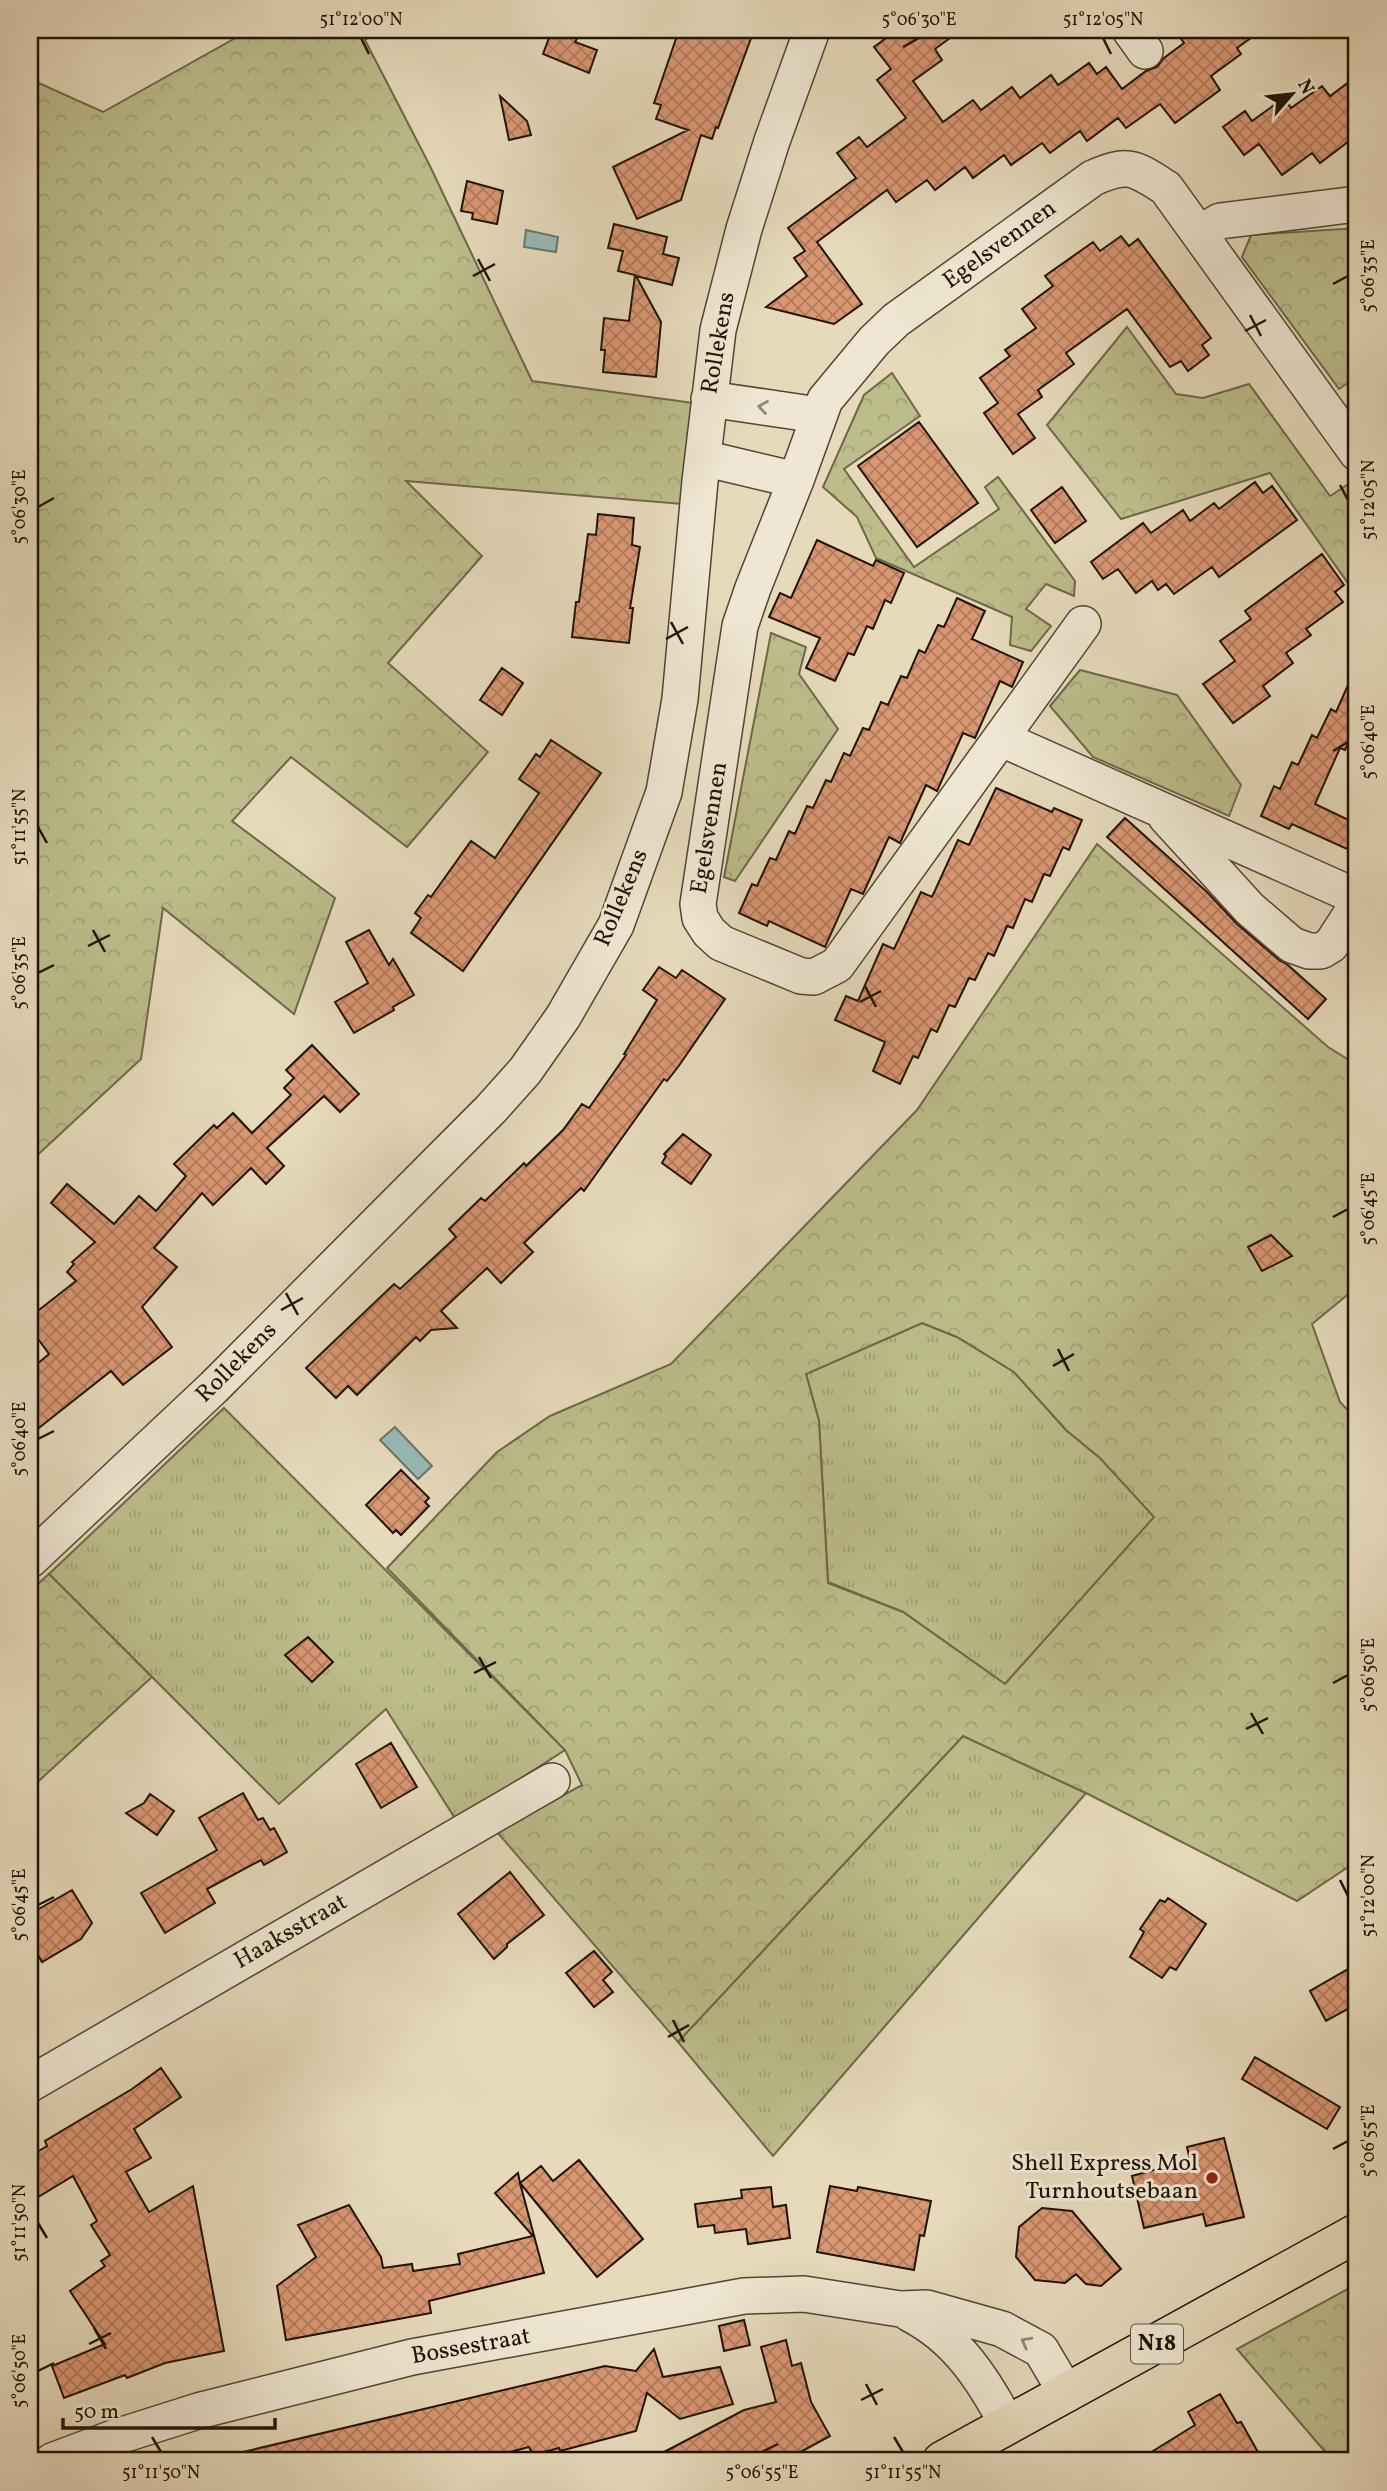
<svg xmlns="http://www.w3.org/2000/svg" width="1387" height="2491" font-family="Vollkorn,serif">
  <style>
    .grass { fill: url(#grass-tufts); stroke: #6e6848; stroke-width: 2 }
    .forest { fill: url(#forest-crowns); stroke: #6e6848; stroke-width: 2; fill-rule: evenodd }
    .water { fill: #97bab6; stroke: #68776f; stroke-width: 2 }
    .building { fill: url(#building-cross-hatch); stroke: #211305; stroke-width: 2 }
    .lines { fill: none; stroke-linecap: round; stroke-linejoin: round }
    .minor-casing { stroke: #524532; stroke-width: 38 }
    .major-casing { stroke: #211305; stroke-width: 41 }
    .minor { stroke: #efe7d3; stroke-width: 35 }
    .major { stroke: #e6dabb; stroke-width: 38 }
    .oneway { stroke: #928876 }
    .ticks { fill: none; stroke: #211305; stroke-width: 2.5 }
    .poi-dot { fill: #8f2418; stroke: #efe7d3; stroke-width: 2.5 }
    .labels { text-anchor: middle; dominant-baseline: central; stroke-width: 6; stroke-linejoin: round; paint-order: stroke }
    .shield { fill: #efe7d3; stroke: #5f5343; stroke-width: 2 }
    .shield-label { font-size: 23px; font-weight: bold; fill: #211305 }
    .street-label { font-size: 24px; fill: #211305; stroke: #efe7d3 }
    .poi-label { font-size: 24px; fill: #211305; stroke: #efe7d3; text-anchor: end }
    .neatline { fill: none; stroke: #211305; stroke-width: 2.5 }
    .ticks-label { font-size: 18px; text-anchor: middle; fill: #211305 }
  </style>
  <defs>
    <pattern id="grass-tufts" width="24" height="20" patternUnits="userSpaceOnUse" patternTransform="scale(1.75)"><rect width="24" height="20" fill="#bcbd8b"/><path d="M3 7l-1-3M5 7V3M7 7l1-3M15 17l-1-3M17 17v-4M19 17l1-3" fill="none" stroke="#a1a276"/></pattern>
    <pattern id="forest-crowns" width="20" height="18" patternUnits="userSpaceOnUse" patternTransform="scale(1.75)"><rect width="20" height="18" fill="#bcbd8b"/><path d="M2 6a3 3 0 1 1 6 0M12 15a3 3 0 1 1 6 0" fill="none" stroke="#a1a276"/></pattern>
    <pattern id="building-cross-hatch" width="8" height="8" patternUnits="userSpaceOnUse" patternTransform="scale(1.75)"><rect width="8" height="8" fill="#d99772"/><path d="M0 0l8 8M0 8l8-8" fill="none" stroke="#b07a5c"/></pattern>
  </defs>
  <rect width="100%" height="100%" fill="#e6dabb"/>
  <filter id="stains"><feTurbulence type="fractalNoise" baseFrequency=".00286" numOctaves="4"/><feColorMatrix values="0 0 0 0 .2 0 0 0 0 .09 0 0 0 0 .02 0 0 0 .5 -.17"/></filter>
  <radialGradient id="worn" r=".72"><stop offset=".6" stop-color="#630" stop-opacity="0"/><stop offset="1" stop-color="#630" stop-opacity=".3"/></radialGradient>
  <path class="grass" d="M922,1323l35,14 57,35 52,58 34,28 55,59 -150,167 -102,-72 -75,-30 -9,-161 -13,-47z
    M224,1408l341,342 -109,70 -70,-111 -107,95 -230,-230z
    M963,1736l123,57 -313,363 -95,-114z"/>
  <path class="forest" d="M250,30h130l-15,10 64,124 103,217 162,22 -12,101 -276,-23 76,75 -94,107 100,89 -81,95 -116,-90 -59,64 103,77 -41,116 -131,-106 -22,151 -111,103v-1083l73,33z
    M1357,228v149l-18,12 -97,-132 9,-22z
    M1127,327l49,67 27,4 46,-14 81,112 20,-13 7,9v104l-87,-123 -149,46 -74,-94z
    M892,373l28,43 -76,53 70,98 85,-58 -14,-22 13,-10 77,104 -1,15 -28,-12 -20,25 25,17 -20,25 -21,-6 2,-28 -136,-59 -19,-41 -34,-30 41,-92z
    M771,633l35,14 -7,27 39,55 -103,152 -11,-4z
    M1080,670l97,25 64,90 -12,31 -136,-59 -43,-51z
    M1097,844l231,203 29,18v222l-45,37 28,78 17,18v441l-60,40 -211,-108 -123,-57 -285,306 -181,-210 85,-47 -17,-35 -178,-182 110,-116 53,-36 121,-52 246,-254zM922,1323l35,14 57,35 52,58 34,28 54,59 -149,167 -102,-72 -75,-29 -9,-162 -13,-47z
    M49,1574l103,103 -122,112v-198z
    M1357,2284v177h-24l-96,-112z"/>
  <path class="water" d="M526,230l32,7 -2,15 -32,-5z
    M395,1427l37,39 -14,13 -38,-39z"/>
  <path class="building" d="M552,30h30l-7,12 22,8 -8,23 -46,-19z
    M679,30h75l-36,98 -2,-1 -4,12 -11,-4 -20,65 -44,19 -24,-52 75,-37 -32,-11 5,-14 -7,-2z
    M897,30h64l-26,19 7,11 -29,21 30,41 30,-22 8,10 31,-23 8,11 31,-23 7,10 31,-22 8,11 9,-7 16,22 24,-18 11,-4 7,-9 20,-15 -9,-13h87l-25,18 4,6 -30,22 9,14 -45,33 -15,-19 -34,24 -8,-10 -31,23 -7,-10 -30,22 -8,-10 -31,22 -7,-10 -31,23 -8,-11 -30,23 -8,-10 -31,22 -9,-12 -70,52 45,62 -28,20 -68,-17 41,-31 -13,-18 11,-7 -17,-23 68,-50 -19,-25 22,-16 8,10 39,-29 -29,-38 14,-11 -17,-22z
    M1357,76v59l-37,28 -8,-10 -30,22 -23,-31 -15,11 -21,-28 22,-16 7,10 32,-23 7,10 31,-22 8,10z
    M500,96l27,25 4,14 -22,5z
    M467,181l36,10 -6,33 -25,-5 1,-6 -12,-2z
    M614,224l53,13 -4,17 16,4 -7,27 -36,-9 25,46 -5,55 -53,-5 2,-22h-4l3,-32 25,3 6,-46 -17,-4 5,-20 -15,-3z
    M1121,236l8,10 9,-7 73,99 -9,7 7,10 -21,16 -7,-10 -11,6 -43,-58 -61,44 8,11 -36,26 4,7 -24,17 17,24 -22,16 -29,-41 14,-10 -18,-25 30,-22 -5,-6 31,-22 -14,-19 31,-23 -8,-10 48,-34 7,9z
    M919,422l59,81 -61,44 -59,-81z
    M1255,482l8,11 9,-7 25,34 -78,57 -7,-10 -38,27 -8,-10 -8,6 -6,-9 -16,12 -18,-24 -15,10 -12,-17 52,-39 8,10 32,-23 7,11 24,-18 5,6z
    M1062,487l24,34 -31,22 -24,-33z
    M598,514l36,4 -2,27 8,2 -10,61h3l-4,35 -57,-6 4,-35h3l9,-68 8,1z
    M817,540l56,26 3,-6 28,13 -13,30 -6,-3 -12,29 -6,-3 -13,29 -6,-2 -13,28 -29,-13 14,-30 -51,-21 11,-24 11,5z
    M1322,554l22,31 -9,7 8,10 -37,27 5,6 -25,18 7,10 -30,23 7,10 -37,27 -30,-39 32,-23 -15,-20 31,-22 -6,-8z
    M957,598l28,13 -13,28 51,23 -11,25 -12,-6 -25,57 -12,-5 -26,58 -11,-6 -26,58 -11,-6 -26,57 -12,-5 -26,58 -56,-26 -2,5 -28,-13 13,-29 5,2 13,-28 6,2 13,-29 6,3 12,-28 6,2 13,-28 5,2 13,-29 6,3 13,-28 6,2 12,-28 7,3 13,-29 6,2 12,-28 6,3 13,-28 6,2z
    M1357,665v59l-12,26 -5,-2 -25,56 42,20 -10,25 -55,-25 -3,5 -28,-13 13,-30 6,3 12,-27 6,3 14,-30 5,3 14,-29 5,3z
    M502,668l21,15 -21,32 -22,-15z
    M551,740l50,33 -138,198 -52,-38 10,-15 -6,-5 13,-18 3,2 40,-56 24,17 44,-65 -20,-14 17,-25 4,3z
    M996,788l56,24 2,-4 28,12 -13,30 -6,-3 -13,29 -6,-2 -12,28 -7,-3 -12,29 -6,-2 -13,30 -6,-3 -13,27 -6,-2 -14,29 -6,-2 -12,27 -6,-3 -13,29 -5,-2 -13,28 -27,-13 12,-29 -50,-22 11,-24 12,5 25,-57 11,5 27,-57 11,5 26,-57 11,5z
    M1125,818l82,74 30,32 42,36 9,5 38,34 -18,20 -201,-182z
    M369,930l20,35 4,-6 21,36 -21,12 1,3 -40,23 -19,-31 33,-19 -22,-41z
    M659,967l17,11 6,-8 43,29 -47,68 -11,14 -3,-2 -80,112 -3,-3 -57,55 9,9 -32,31 -14,-15 -46,43 16,17 -26,2 -11,11 -4,-4 -59,58 -9,-9 -12,12 -30,-30 88,-84 6,5 56,-52 -7,-8 32,-31 4,3 39,-38 2,3 37,-36 19,-26 7,4 37,-53 -2,-1 33,-54 -14,-10z
    M312,1045l47,49 -19,18 -16,-16 -57,52 17,18 -18,18 -15,-16 -38,37 -11,-12 -48,55 23,19 -35,40 30,40 -49,38 -12,-14 -81,64v-65l19,-16 -19,-26v-11l46,-36 -9,-9 7,-8 -2,-2 23,-20 -44,-39 16,-19 47,40 25,-28 17,15 30,-35 -12,-12 40,-39 3,3 16,-15 19,20 39,-38 -7,-7 10,-10 -8,-8z
    M683,1134l28,21 -20,29 -29,-21 4,-7 -2,-2z
    M1271,1235l21,21 -30,15 -14,-24z
    M401,1470l28,28 -4,4 4,4 -28,29 -5,-5 -3,3 -27,-28z
    M308,1637l25,25 -21,20 -27,-27z
    M391,1743l26,44 -36,21 -25,-44z
    M243,1793l15,27 5,-2 7,12 4,-2 13,24 -23,13 -3,-5 -54,29 8,14 -50,30 -24,-40 76,-43 -18,-32z
    M150,1794l24,17 -17,24 -31,-22 18,-10z
    M510,1872l34,43 -37,29v3l-13,12 -36,-45z
    M72,1890l20,33 -11,16 -39,23 -12,-21v-27z
    M1168,1898l38,26 -30,46 -6,-3 -8,11 -32,-21 14,-25 -4,-3 20,-29 5,2z
    M594,1951l18,21 -9,8 10,12 -19,15 -28,-34z
    M1357,1964v40l-31,17 -16,-30z
    M1255,2057l85,50 -13,22 -85,-50z
    M161,2068l20,29 -47,32 17,29 -25,14 23,40 44,-26 31,165 -59,12 -38,15 -2,-3 -61,23 -12,-32 53,-22 -35,-53 35,-25 -4,-5 9,-6 -19,-30 6,-4 -24,-45 -43,26v-46l17,-10 -2,-5 87,-52z
    M1224,2138l20,79 -38,9 -3,-12 -59,14 -12,-52 58,-16 -3,-13z
    M579,2160l64,79 -46,38 -77,-94 24,90 -115,28 2,12 -145,27 -9,-54 39,-29 -18,-32 51,-20 32,52 2,11 29,-4 1,7 47,-7 -2,-10 75,-18 -38,-43 23,-20 2,10 21,-17 12,15z
    M830,2186l27,5 1,-4 73,14 -7,35 -4,-1 -6,35 -97,-18z
    M771,2187l2,20 13,-2 4,33 -42,6 -2,-15 -31,4 -1,-8 -16,2 -3,-23 47,-6 -1,-8z
    M1042,2208l30,3 49,58 -20,17 -15,-2 -10,-10 -11,9 -30,-3 -19,-23 3,-30z
    M744,2320l6,25 -26,6 -5,-25z
    M786,2340l6,26 9,-3 10,39 19,34 -46,25h-137l97,-51 32,-8 -15,-55z
    M654,2349l9,28 57,-10 13,37 -53,15 -33,-26 -11,38 -76,20 -1,-3 -26,7 -4,-8 -53,14h-232l-1,-9 362,-86 31,5z
    M1220,2394l17,29 4,-1 22,39h-126l58,-36 -7,-13z"/>
  <g class="lines">
    <g class="minor-casing">
      <path id="minor" d="M1130,30l15,21
        M1200,233l20,-12 137,-17
        M709,399l109,16
        M703,458l93,22
        M1083,624l-246,341 -23,12 -13,-1 -80,-33 -12,-11 -9,-14 -2,-14 42,-278 13,-38 43,-108 29,-80 49,-59 22,-21 197,-142c35,-16 42,-10 73,10l191,265
        M1002,739l355,158
        M1166,817l84,92 42,36 17,6h12l10,-6 26,-40
        M30,1560l184,-173 277,-278 34,-38 38,-54 53,-92 48,-133 16,-93 20,-218 18,-151 26,-101 28,-88 40,-111
        M30,2084l522,-303
        M910,2314c47,24 74,66 98,112
        M52,2461l64,-24 82,-26 214,-54 332,-61 60,-2 96,15 27,-1 75,21 39,21 26,44"/>
    </g>
    <g class="major-casing">
      <path id="major" d="M942,2461l415,-228"/>
    </g>
    <use href="#minor" class="minor"/>
    <use href="#major" class="major"/>
  </g>
  <defs><path id="oneway-chevron" d="M-2-3.5L2.5 0L-2 3.5" fill="none" stroke-width="1.6" stroke-linecap="round" stroke-linejoin="round" transform="scale(1.75)"/></defs>
  <g class="oneway">
    <use href="#oneway-chevron" transform="translate(763 407) rotate(-171)"/>
    <use href="#oneway-chevron" transform="translate(1026 2342) rotate(-152)"/>
  </g>
  <path class="ticks" d="M361,38l8,16M1103,38l8,16M903,47l16,-9M478,259l12,22M473,276l22,-12M1333,284l15,-8M1250,315l11,21M1245,331l21,-11M1340,485l8,15M38,507l16,-9M671,622l12,22M666,639l22,-12M1333,751l15,-9M38,827l9,16M93,930l12,22M88,946l22,-11M38,973l16,-8M865,986l11,21M860,1002l21,-11M1333,1217l15,-8M286,1293l12,22M281,1310l22,-12M1058,1349l11,22M1053,1366l21,-12M38,1439l16,-8M479,1657l12,21M474,1673l22,-11M1333,1683l15,-8M1251,1713l12,21M1246,1729l22,-11M1340,1880l8,16M38,1905l16,-8M673,2020l11,22M668,2037l21,-12M1333,2149l15,-8M38,2223l9,15M94,2328l12,21M89,2344l22,-11M38,2371l16,-8M866,2384l11,21M861,2400l22,-11M152,2437l9,15M894,2437l9,15M762,2452l16,-8"/>
  <circle class="poi-dot" cx="1212" cy="2178" r="7"/>
  <g class="labels">
    <rect class="shield" x="1131" y="2324.5" width="52" height="39" rx="5"/>
    <g class="shield-label">
      <text x="1157" y="2344">N18</text>
    </g>
    <g class="street-label">
      <text transform="translate(1000 245) rotate(-36)">Egelsvennen</text>
      <text transform="translate(719 343) rotate(-80)">Rollekens</text>
      <text transform="translate(710 828) rotate(-81)">Egelsvennen</text>
      <text transform="translate(622 898) rotate(-67)">Rollekens</text>
      <text transform="translate(237 1363) rotate(-45)">Rollekens</text>
      <text transform="translate(291 1932) rotate(-30)">Haaksstraat</text>
      <text transform="translate(471 2347) rotate(-10)">Bossestraat</text>
    </g>
    <g class="poi-label">
      <text x="1198" y="2164">Shell Express Mol<tspan x="1198" dy="28">Turnhoutsebaan</tspan></text>
    </g>
  </g>
  <rect width="1387" height="2491" fill="none" stroke="#e6dabb" stroke-width="77"/>
  <g transform="translate(1292 94) rotate(62)" stroke="#efe7d3" stroke-width="5" paint-order="stroke">
  <path d="M0-5L12 26L0 18L-12 26Z" fill="#211305"/>
  <text y="-10" font-size="19" font-weight="bold" text-anchor="middle" fill="#211305">N</text>
  </g>
  <path d="M63 2418v10h212v-10" fill="none" stroke="#211305" stroke-width="3.5"/>
  <text x="74" y="2418" font-size="21" fill="#211305" stroke="#efe7d3" stroke-width="5" paint-order="stroke">50 m</text>
  <rect x="38" y="38" width="1310" height="2414" class="neatline"/>
  <g class="ticks-label">
    <text x="361" y="25">51°12'00"N</text>
    <text x="919" y="25">5°06'30"E</text>
    <text x="1103" y="25">51°12'05"N</text>
    <text transform="translate(1368 276) rotate(-90)" y="6">5°06'35"E</text>
    <text transform="translate(1368 500) rotate(-90)" y="6">51°12'05"N</text>
    <text transform="translate(19 507) rotate(-90)" y="6">5°06'30"E</text>
    <text transform="translate(1368 742) rotate(-90)" y="6">5°06'40"E</text>
    <text transform="translate(19 827) rotate(-90)" y="6">51°11'55"N</text>
    <text transform="translate(19 973) rotate(-90)" y="6">5°06'35"E</text>
    <text transform="translate(1368 1209) rotate(-90)" y="6">5°06'45"E</text>
    <text transform="translate(19 1439) rotate(-90)" y="6">5°06'40"E</text>
    <text transform="translate(1368 1675) rotate(-90)" y="6">5°06'50"E</text>
    <text transform="translate(1368 1896) rotate(-90)" y="6">51°12'00"N</text>
    <text transform="translate(19 1905) rotate(-90)" y="6">5°06'45"E</text>
    <text transform="translate(1368 2141) rotate(-90)" y="6">5°06'55"E</text>
    <text transform="translate(19 2223) rotate(-90)" y="6">51°11'50"N</text>
    <text transform="translate(19 2371) rotate(-90)" y="6">5°06'50"E</text>
    <text x="161" y="2478">51°11'50"N</text>
    <text x="762" y="2478">5°06'55"E</text>
    <text x="903" y="2478">51°11'55"N</text>
  </g>
  <rect width="100%" height="100%" filter="url(#stains)"/>
  <rect width="100%" height="100%" fill="url(#worn)"/>
</svg>
